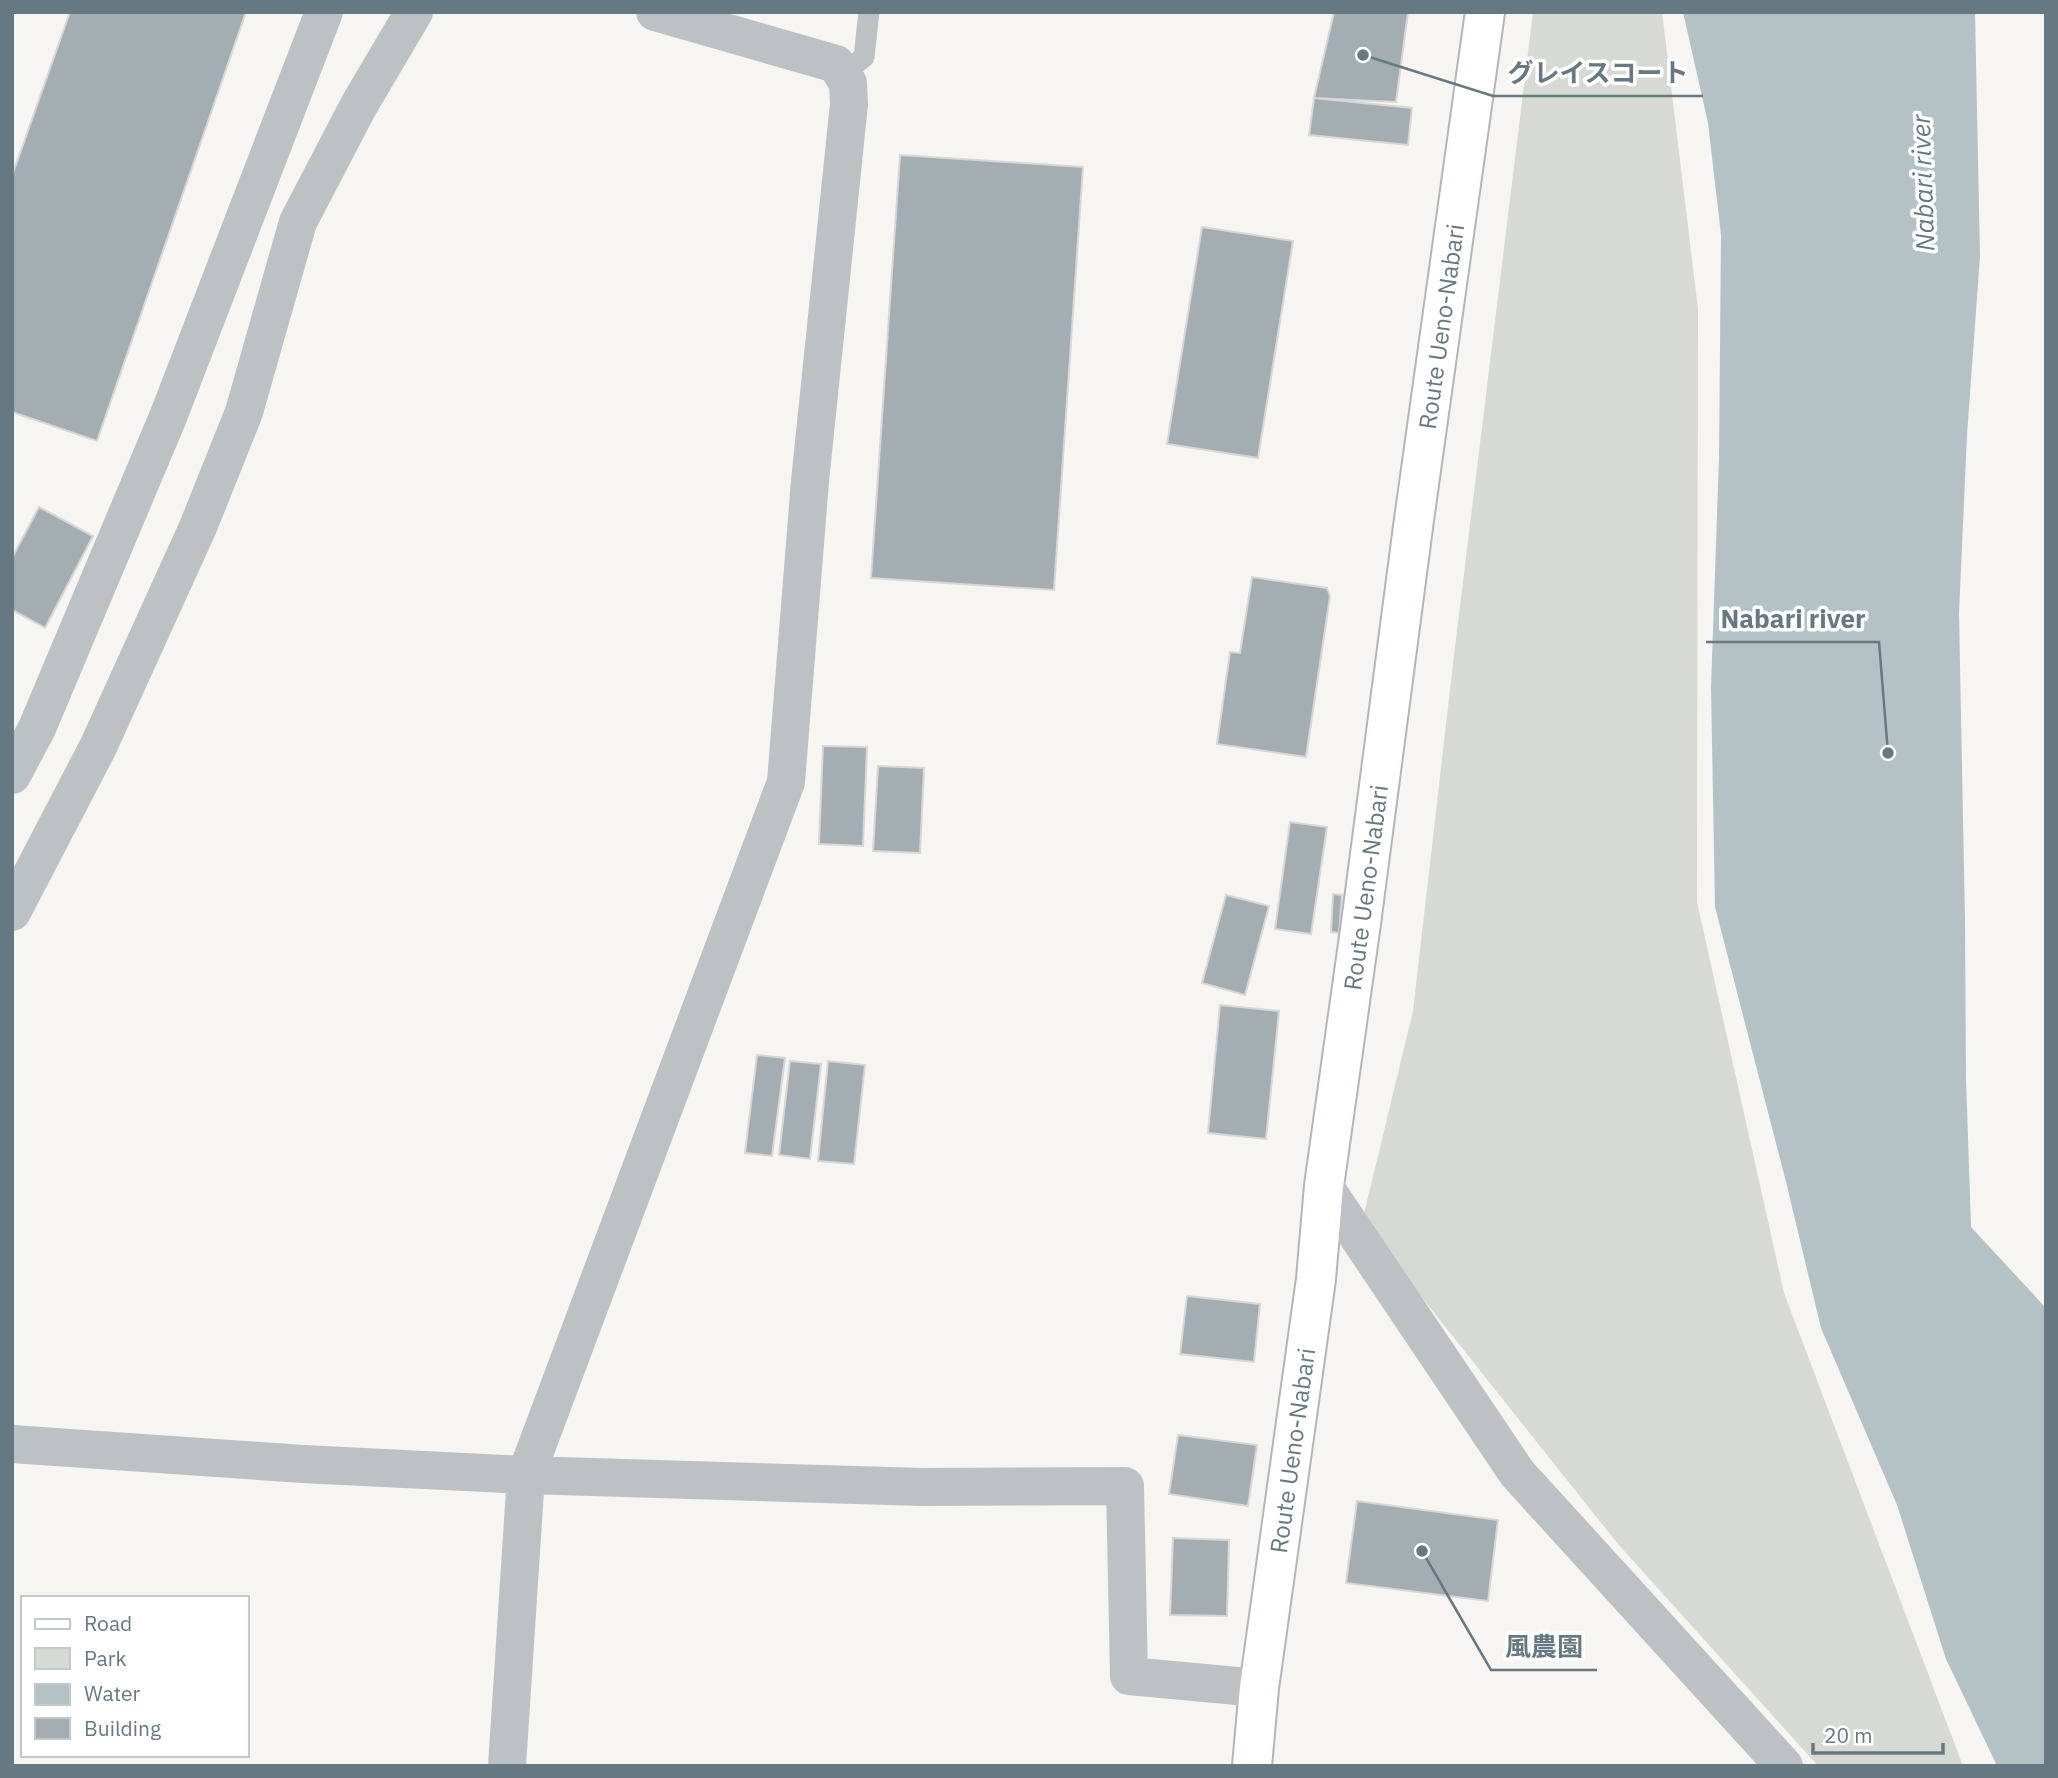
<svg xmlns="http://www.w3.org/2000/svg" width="2058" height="1778" font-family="'IBM Plex Sans','Noto Sans JP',sans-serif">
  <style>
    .green { fill: #d6dad2 }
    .water { fill: #b4c2c5 }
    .building { fill: #a4aeb2; stroke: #d7d7d5; stroke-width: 2 }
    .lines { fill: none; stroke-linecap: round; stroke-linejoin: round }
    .primary-casing { stroke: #b0b6b9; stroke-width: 42 }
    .lane { stroke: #bcc2c4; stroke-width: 21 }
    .street { stroke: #bcc2c4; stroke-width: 38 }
    .primary { stroke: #fff; stroke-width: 38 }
    .labels { text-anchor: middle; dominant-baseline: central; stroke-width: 7; stroke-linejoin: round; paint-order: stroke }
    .street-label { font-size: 24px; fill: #667982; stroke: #fff }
    .water-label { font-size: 26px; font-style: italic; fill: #627a7f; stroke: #fff }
    .leader { fill: none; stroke: #667982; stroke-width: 2.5 }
    .callout-dot { fill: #667982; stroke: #fff; stroke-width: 2.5 }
    .callout-label { font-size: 26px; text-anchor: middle; font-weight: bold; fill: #667982; stroke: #fff; stroke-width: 7; stroke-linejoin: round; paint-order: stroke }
  </style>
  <rect width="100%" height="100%" fill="#f6f5f2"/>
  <path class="green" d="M1533,12h129l36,297 -1,593 87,391 179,473h-145l-201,-223 -255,-321 51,-211 41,-356z"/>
  <path class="water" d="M1683,12h292l5,244 -13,179 -8,178 6,307 1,158 5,149 75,81v458h-49l-51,-107 -49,-154 -76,-177 -35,-146 -71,-275 -4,-220 8,-229 2,-223 -13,-112z"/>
  <path class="building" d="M70,12h176l-149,429 -85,-29v-236z
    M1334,12h74l-12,90 -82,-4z
    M1314,98l98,10 -4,37 -99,-10z
    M900,155l183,12 -29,423 -183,-12z
    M1202,227l91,14 -35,217 -91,-14z
    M39,507l54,29 -48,92 -33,-18v-52z
    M1252,577l75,11 3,8 -24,161 -89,-13 13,-92 10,1z
    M823,746l44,1 -4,99 -44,-2z
    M878,766l46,2 -4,85 -47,-2z
    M1290,822l37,5 -16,107 -36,-5z
    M1333,894l9,1 -3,38 -8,-1z
    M1226,895l43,11 -24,89 -43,-12z
    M1220,1005l59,6 -13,128 -58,-6z
    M757,1055l28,3 -13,98 -27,-3z
    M790,1061l31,3 -11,95 -31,-4z
    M828,1061l37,4 -11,99 -36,-3z
    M1187,1296l73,8 -6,58 -74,-8z
    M1178,1435l79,10 -9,61 -79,-12z
    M1357,1501l141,19 -10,81 -142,-18z
    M1173,1538l56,2 -2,76 -57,-1z"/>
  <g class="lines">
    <g class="primary-casing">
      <g id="primary">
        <path id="s1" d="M1252,1766l7,-78 57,-409 8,-93 37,-263 52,-396 72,-515"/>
      </g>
    </g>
    <path class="lane" d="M843,74l21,-17 5,-45"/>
    <path class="street" d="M12,775l25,-47 131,-311 156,-405
      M12,912l86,-165 100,-220 46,-115 54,-190 61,-117 55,-93
      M1324,1186l193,287 267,293
      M12,1444l291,20 223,11 397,12 202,-1 4,190 130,12
      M507,1766l19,-291 260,-693 24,-301 39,-377 -1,-21 -12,-19 -181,-52"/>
    <use href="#primary" class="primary"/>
  </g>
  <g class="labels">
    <g class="street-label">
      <text stroke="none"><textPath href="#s1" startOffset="1452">Route Ueno-Nabari</textPath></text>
      <text stroke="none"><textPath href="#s1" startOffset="886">Route Ueno-Nabari</textPath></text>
      <text stroke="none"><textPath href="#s1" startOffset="318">Route Ueno-Nabari</textPath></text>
    </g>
    <g class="water-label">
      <text transform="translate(1922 183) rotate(-92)">Nabari river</text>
    </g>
  </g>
  <path class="leader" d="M1363 55L1493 96H1703M1888 753L1879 642H1706M1422 1551L1491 1670H1597"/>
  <g class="callout-dot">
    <circle cx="1363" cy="55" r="7"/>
    <circle cx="1888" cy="753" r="7"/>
    <circle cx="1422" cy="1551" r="7"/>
  </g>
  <g class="callout-label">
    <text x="1598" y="82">グレイスコート</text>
    <text x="1793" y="628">Nabari river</text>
    <text x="1544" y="1656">風農園</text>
  </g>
  <rect width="2058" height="1778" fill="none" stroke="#667982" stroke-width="28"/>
  <rect x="21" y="1596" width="228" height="161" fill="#ffffff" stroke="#c2c9cd" stroke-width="2"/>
  <rect x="35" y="1619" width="35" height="10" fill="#ffffff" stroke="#c2c9cd" stroke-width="2"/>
  <text x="84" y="1631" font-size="21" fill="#667982">Road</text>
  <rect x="35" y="1648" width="35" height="21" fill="#d6dad2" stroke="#c2c9cd" stroke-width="2"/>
  <text x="84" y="1666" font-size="21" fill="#667982">Park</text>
  <rect x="35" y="1684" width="35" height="21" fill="#b4c2c5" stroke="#c2c9cd" stroke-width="2"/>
  <text x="84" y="1701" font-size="21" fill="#667982">Water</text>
  <rect x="35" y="1718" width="35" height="21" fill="#a4aeb2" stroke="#c2c9cd" stroke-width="2"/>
  <text x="84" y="1736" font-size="21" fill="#667982">Building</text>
  <path d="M1813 1743v10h130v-10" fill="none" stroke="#667982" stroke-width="3.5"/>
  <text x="1824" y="1743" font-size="21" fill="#667982" stroke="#ffffff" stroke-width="5" paint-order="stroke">20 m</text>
</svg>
